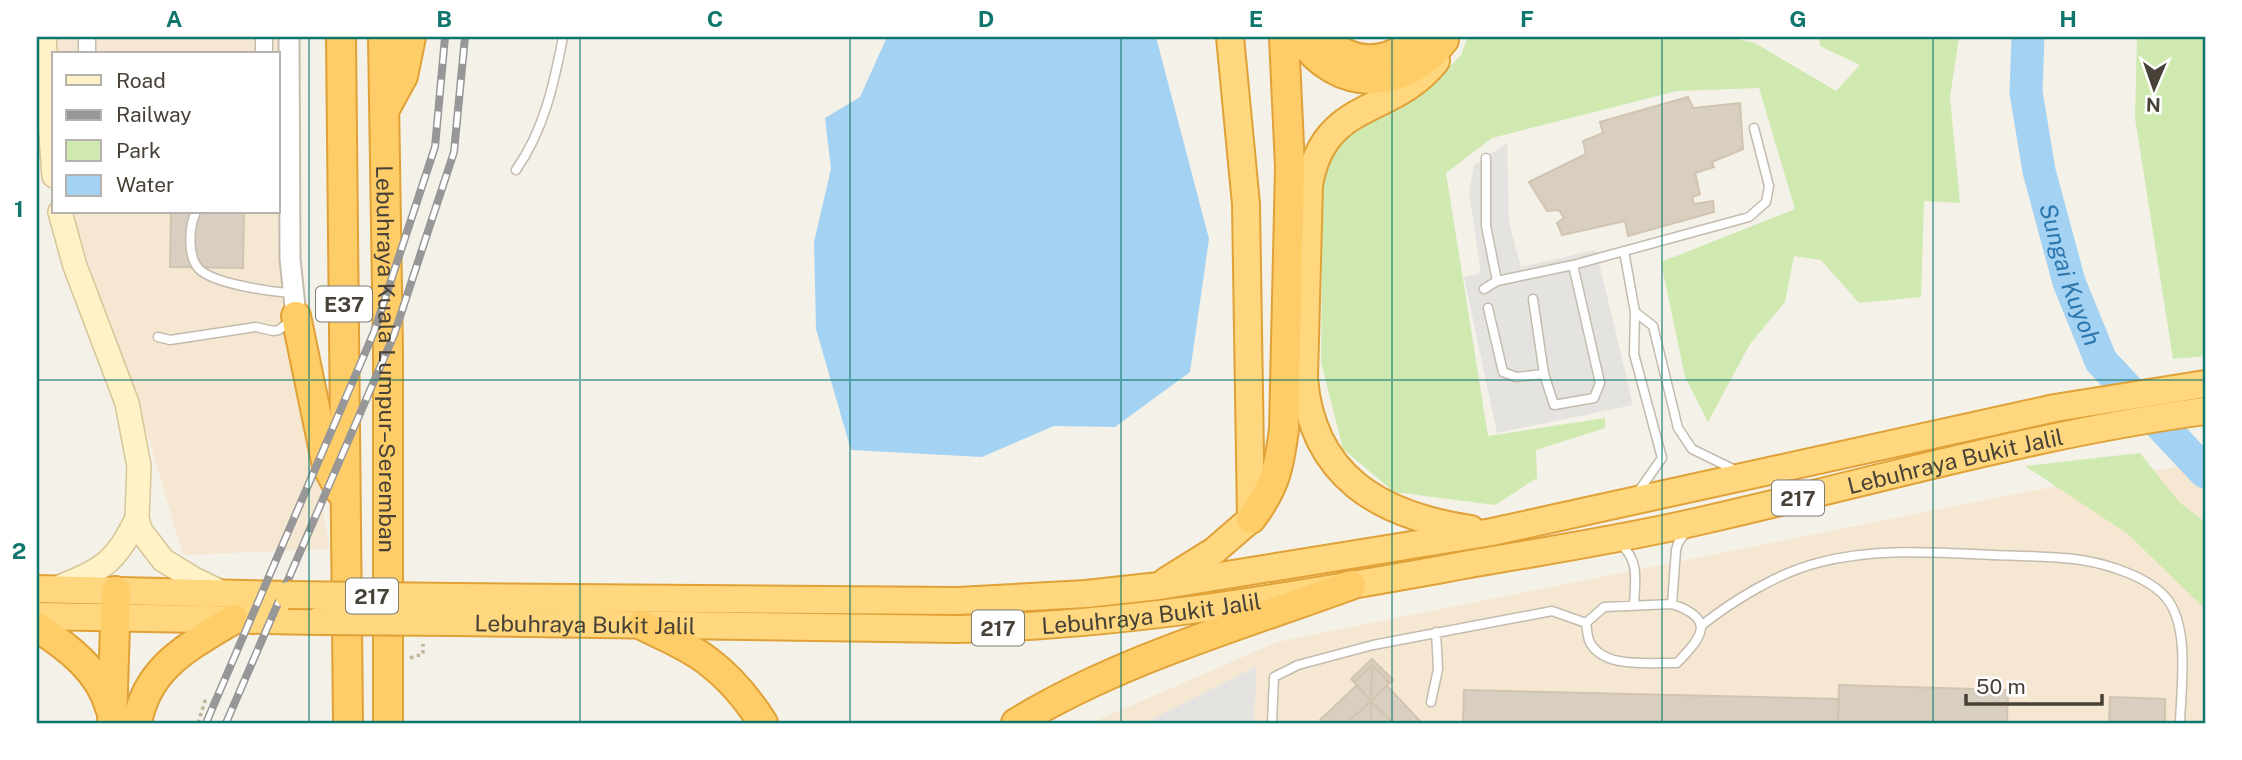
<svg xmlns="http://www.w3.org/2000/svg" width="2242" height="760" font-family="'Public Sans',sans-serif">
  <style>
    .commercial { fill: #f6e7d3 }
    .green { fill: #cfe9b0 }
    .parking { fill: #e5e3e0 }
    .water { fill: #a4d2f2 }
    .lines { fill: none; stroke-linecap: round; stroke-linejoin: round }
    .river { stroke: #a4d2f2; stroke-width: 33 }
    .building { fill: #d9cfc0; stroke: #d1c4b0; stroke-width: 2 }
    .service-casing { stroke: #c3bbad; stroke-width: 11 }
    .minor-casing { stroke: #c3bbad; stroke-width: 19 }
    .tertiary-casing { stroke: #c3bbad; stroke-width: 23 }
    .secondary-casing { stroke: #d5c597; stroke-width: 26 }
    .trunk-casing { stroke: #e0a137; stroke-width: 30 }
    .motorway-casing { stroke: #e0a137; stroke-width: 32 }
    .path { stroke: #c2b49b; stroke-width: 3.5; stroke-dasharray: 3.5 3.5; stroke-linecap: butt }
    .service { stroke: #fff; stroke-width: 8 }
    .minor { stroke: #fff; stroke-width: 16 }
    .tertiary { stroke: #fff; stroke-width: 19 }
    .secondary { stroke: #fff2c7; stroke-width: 23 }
    .trunk { stroke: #ffd77f; stroke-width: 26 }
    .motorway { stroke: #ffcd68; stroke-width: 28 }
    .rail-casing { stroke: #979797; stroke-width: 8 }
    .rail { stroke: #fff; stroke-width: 5; stroke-dasharray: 16; stroke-linecap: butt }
    .trunk-bridge-casing { stroke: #e0a137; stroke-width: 30; stroke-linecap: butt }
    .trunk-bridge { stroke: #ffd77f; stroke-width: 26 }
    .grid { fill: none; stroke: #0f766e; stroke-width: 2; stroke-opacity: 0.55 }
    .labels { text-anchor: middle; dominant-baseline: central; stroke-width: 7; stroke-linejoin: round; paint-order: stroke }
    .shield { fill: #fff; stroke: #7f7a73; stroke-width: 2 }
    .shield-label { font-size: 21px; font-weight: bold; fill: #484137 }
    .street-label { font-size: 23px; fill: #484137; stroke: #fff }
    .water-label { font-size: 24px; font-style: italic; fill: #2c77ae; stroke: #fff }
    .neatline { fill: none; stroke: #0f766e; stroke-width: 2.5 }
    .grid-label { font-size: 23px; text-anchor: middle; font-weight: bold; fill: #0f766e }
  </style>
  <rect width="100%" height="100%" fill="#f4f1e8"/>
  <path class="commercial" d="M57,37h222v230l51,282 -147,6 -45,-153 -22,-56 -44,-134h206v-158h-220z
    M2205,462v261h-1114l186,-81 753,-151z"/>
  <path class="green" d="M1468,37h260l27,6 81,48 24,-26 -40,-19 -1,-9h140l-9,60 10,106 -36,-2 -3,96 -62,6 -38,-43 -27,-4 -9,46 -35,42 -42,78 -23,-45 -24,-115 134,-53 -36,-121 -82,3 -185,47 -46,35 42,263 117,-18v10l-69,22 1,28 -42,27 -101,-13 -51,-43 -22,-87 2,-197 29,-38 73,-35 36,-37z
    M2137,37h68v319l-32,3 -38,-241z
    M2140,453l39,49 26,20v87l-77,-75 -103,-68z"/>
  <path class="parking" d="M1507,143l2,80 12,44 75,-17 37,155 -136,28 -33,-156 17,-4 -12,-80 5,-28z
    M1257,666l-3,57h-110z"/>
  <path class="water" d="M887,37h269l53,202 -19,133 -75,55 -61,-1 -72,31 -131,-7 -35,-121 -2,-87 17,-73 -6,-51 35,-21z"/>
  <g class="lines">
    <path class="river" id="s1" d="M2028,37l-2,55 13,79 30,111 32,79 104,111"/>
  </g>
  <path class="building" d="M1688,97l5,11 47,-5 3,46 -31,13 2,5 -19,6 5,21 -8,3 2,7 19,-3 1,11 -86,24 -3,-15 -63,14 -5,-12 7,-5 -5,-8 -12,1 -18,-29 57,-28 -3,-13 20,-8 -3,-11z
    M171,212h73l-1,56 -73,-1z
    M1372,659l21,21 -3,3 -18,-18 -18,17 -3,-3z
    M1372,665l-1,36 -17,-19z
    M1372,665l18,18 -19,18z
    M1357,685l14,16 -24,22h-24l-3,-3z
    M1839,685l169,5 -1,33h-169z
    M1387,686l35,37h-29l-22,-22z
    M1464,690l375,9 -1,24h-375z
    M2110,697l55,2v24h-56z
    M1371,701l22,22h-22z
    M1371,701v22h-24z"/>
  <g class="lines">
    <g class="service-casing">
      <path id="service" d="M1486,158v68l11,55
        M516,170c28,-40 38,-86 47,-133
        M196,212c-7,14 -9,44 3,57 15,15 73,23 94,24
        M1624,251l11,61 -1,42 28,104 -24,34
        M1484,289l13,-8 76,-16 176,-48 17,-15 3,-16 -15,-58
        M1533,299l11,75 10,31 40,-7 6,-15 -27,-118
        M1488,308l15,64 13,5 28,-3
        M1635,312l18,14 25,102 14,21 45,22
        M158,337l12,3 86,-13 17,4 6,-1 12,-10
        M1620,544c20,16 15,37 14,61
        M1672,604c45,15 30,33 5,59 -26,-1 -76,7 -88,-23 -2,-5 -2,-12 -3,-17l18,-16z
        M1672,604l4,-54 2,-7 8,-11
        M1701,626c31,-25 77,-53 116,-63 57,-15 116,-11 174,-8 30,1 61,1 90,5 26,4 69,17 86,39 23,29 14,89 13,124
        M1431,702l7,-33 -2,-37
        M1272,723l2,-46 24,-12 75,-20 179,-34 34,12"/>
    </g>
    <g class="minor-casing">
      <path id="minor" d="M87,37v17
        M264,37v17"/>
    </g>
    <g class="tertiary-casing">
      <path id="tertiary" d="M289,37l1,222 6,57"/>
    </g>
    <g class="secondary-casing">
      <path id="secondary" d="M44,37l10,139
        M60,212l15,54 52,137 12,63 -2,52 3,12 23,30 31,19 29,14
        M57,588c45,-18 59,-25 80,-70"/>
    </g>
    <g class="trunk-casing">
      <g id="trunk">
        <path d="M1436,61c-44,56 -112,37 -127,124l-5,193c8,99 77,138 167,151"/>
        <path d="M1166,581l48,-30 37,-32 -5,-315 -16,-167"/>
        <path d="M37,589l251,6"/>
        <path d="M457,597l501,4 128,-7 73,-8 333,-54 563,-124 150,-24"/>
        <path d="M37,616l281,5"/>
        <path id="s2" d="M457,622l499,7c163,-3 326,-31 487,-60 86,-16 172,-28 257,-48 168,-38 334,-87 505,-110"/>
      </g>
    </g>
    <g class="motorway-casing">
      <g id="motorway">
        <path d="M341,37l7,686"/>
        <path id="s3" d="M383,37l5,313v373"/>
        <path d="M1300,37c36,56 105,55 144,3"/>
        <path d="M1324,37c27,30 66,29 92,0"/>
        <path d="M385,109l18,-33 8,-39"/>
        <path d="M296,316l31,150 13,25"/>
        <path d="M1251,519c24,-32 28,-51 33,-90l6,-262 -6,-130"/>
        <path d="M642,625c23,12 47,21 67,37 21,16 40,39 54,61"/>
        <path d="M37,627c31,20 63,44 73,81"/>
        <path d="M112,723l4,-132"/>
        <path d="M137,723c10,-56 51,-76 97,-104"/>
        <path d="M1016,723c103,-63 223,-97 335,-138"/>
      </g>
    </g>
    <path class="path" d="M410,658l13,-4v-10
      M198,723l8,-25"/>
    <use href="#service" class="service"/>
    <use href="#minor" class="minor"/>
    <use href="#tertiary" class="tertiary"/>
    <use href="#secondary" class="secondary"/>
    <use href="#trunk" class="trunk"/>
    <use href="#motorway" class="motorway"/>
    <g class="rail-casing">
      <path id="rail" d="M206,723l168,-391 61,-185 10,-110
        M226,723l168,-388 60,-183 11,-115"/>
    </g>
    <use href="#rail" class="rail"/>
    <g class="trunk-bridge-casing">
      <path id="trunk-bridge" d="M288,595l169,2
        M318,621l139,1"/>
    </g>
    <use href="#trunk-bridge" class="trunk-bridge"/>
  </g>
  <path class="grid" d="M309,37v686M580,37v686M850,37v686M1121,37v686M1392,37v686M1662,37v686M1933,37v686M37,380h2168"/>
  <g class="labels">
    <g class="shield">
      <rect x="316" y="286.5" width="56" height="35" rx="5"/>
      <rect x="1772" y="480.5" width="52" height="35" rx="5"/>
      <rect x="346" y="578.5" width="52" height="35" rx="5"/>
      <rect x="972" y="610.5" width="52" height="35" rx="5"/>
    </g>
    <g class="shield-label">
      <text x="344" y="304">E37</text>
      <text x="1798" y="498">217</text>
      <text x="372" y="596">217</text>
      <text x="998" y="628">217</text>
    </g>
    <g class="street-label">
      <text stroke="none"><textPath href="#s3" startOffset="322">Lebuhraya Kuala Lumpur–Seremban</textPath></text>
      <text stroke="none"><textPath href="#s2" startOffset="1514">Lebuhraya Bukit Jalil</textPath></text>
      <text stroke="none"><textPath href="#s2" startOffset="695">Lebuhraya Bukit Jalil</textPath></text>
      <text stroke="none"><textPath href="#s2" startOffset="128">Lebuhraya Bukit Jalil</textPath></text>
    </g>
    <g class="water-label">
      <text stroke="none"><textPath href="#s1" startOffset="243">Sungai Kuyoh</textPath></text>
    </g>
  </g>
  <rect width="2242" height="760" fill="none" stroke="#ffffff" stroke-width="77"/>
  <rect x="52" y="52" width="228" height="161" fill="#ffffff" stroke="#b6b3af" stroke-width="2"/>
  <rect x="66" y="75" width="35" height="10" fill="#fff2c7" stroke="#b6b3af" stroke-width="2"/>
  <text x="116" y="88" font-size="21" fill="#484137">Road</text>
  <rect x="66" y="110" width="35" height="10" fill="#979797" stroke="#b6b3af" stroke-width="2"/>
  <text x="116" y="122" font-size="21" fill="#484137">Railway</text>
  <rect x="66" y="140" width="35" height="21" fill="#cfe9b0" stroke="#b6b3af" stroke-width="2"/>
  <text x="116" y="158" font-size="21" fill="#484137">Park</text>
  <rect x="66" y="175" width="35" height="21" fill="#a4d2f2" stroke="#b6b3af" stroke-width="2"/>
  <text x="116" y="192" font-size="21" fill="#484137">Water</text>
  <g transform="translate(2154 88) rotate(182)" stroke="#ffffff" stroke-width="5" paint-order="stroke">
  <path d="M0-5L12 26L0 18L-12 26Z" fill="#484137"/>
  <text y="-10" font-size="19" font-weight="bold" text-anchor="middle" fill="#484137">N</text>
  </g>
  <path d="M1966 694v10h136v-10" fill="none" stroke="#484137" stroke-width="3.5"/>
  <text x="1976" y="694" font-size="21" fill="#484137" stroke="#ffffff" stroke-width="5" paint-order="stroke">50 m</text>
  <rect x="38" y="38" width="2166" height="684" class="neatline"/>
  <g class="grid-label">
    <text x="174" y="27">A</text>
    <text x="444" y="27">B</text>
    <text x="715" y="27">C</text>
    <text x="986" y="27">D</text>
    <text x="1256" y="27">E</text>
    <text x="1527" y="27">F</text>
    <text x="1798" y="27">G</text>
    <text x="2068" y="27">H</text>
    <text x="19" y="217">1</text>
    <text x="19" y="559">2</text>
  </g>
</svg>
